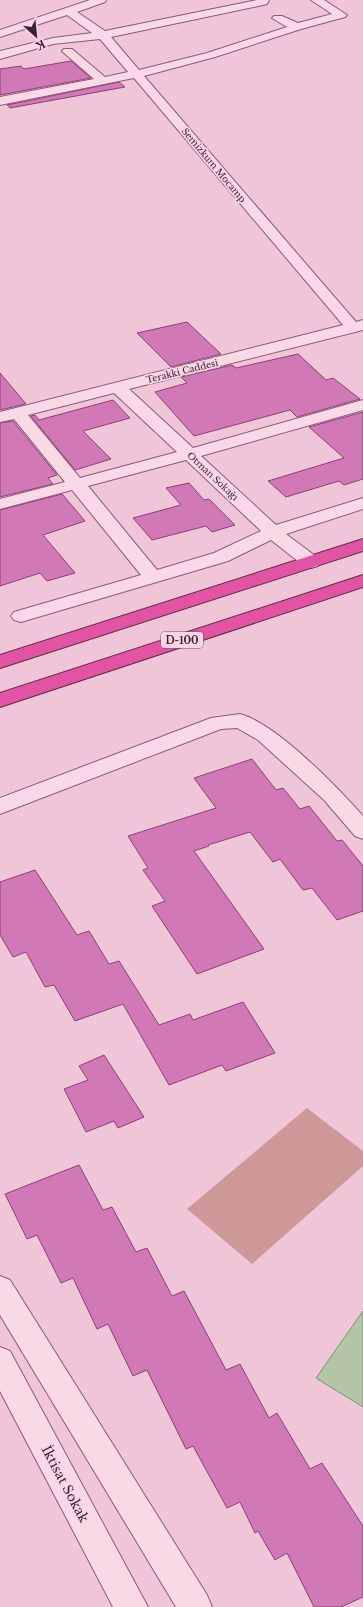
<svg xmlns="http://www.w3.org/2000/svg" width="363" height="1607" font-family="'Libre Baskerville',serif">
  <style>
    .green { fill: #cf9898 }
    .water { fill: #b3c4a7; stroke: #7b936d }
    .building { fill: #d079b6; stroke: #8d3f77 }
    .lines { fill: none; stroke-linecap: round; stroke-linejoin: round }
    .minor-casing { stroke: #8c5a77; stroke-width: 2 }
    .highway-casing { stroke: #5a2e4b; stroke-width: 2 }
    .minor { fill: #fad9e7; fill-rule: evenodd }
    .highway { fill: #e253a3; fill-rule: evenodd }
    .labels { text-anchor: middle; dominant-baseline: central; stroke-width: 3.5; stroke-linejoin: round; paint-order: stroke }
    .far-street-label { font-size: 9px; fill: #3c1f31; stroke: #f7d5e3 }
    .shield { fill: #f7d5e3; stroke: #745666; stroke-width: 1 }
    .shield-label { font-size: 10px; font-weight: bold; fill: #3c1f31 }
    .near-street-label { font-size: 13px; fill: #3c1f31; stroke: #f7d5e3 }
  </style>
  <rect width="100%" height="100%" fill="#f0c5d7"/>
  <path class="green" d="M307,1108l56,43v15l-111,98 -65,-55z"/>
  <path class="water" d="M363,1311v96l-47,-29z"/>
  <path class="building" d="M71,61l20,17 -91,17v-26l21,-3 3,3z
    M119,82l6,5 -115,21 -3,-3z
    M187,322l34,32 -50,13 -34,-34z
    M298,354l28,26 7,-2 27,21 -63,18 -7,-7 -96,26 -39,-44 32,-9 -6,-6 51,-12 4,3z
    M0,373l26,31 -26,6z
    M113,400l17,18 -47,13 28,28 -36,11 -44,-54 4,-1 4,5z
    M363,412v67l-19,6 -5,-4 -53,16 -18,-16 76,-23 -35,-31z
    M13,421l44,54 -9,3 5,6 -53,13v-74z
    M189,483l15,17 5,-1 26,26 -23,7 -6,-6 -54,14 -19,-22 48,-13 -15,-17z
    M62,494l23,27 -42,14 32,38 -28,8 -7,-8 -40,13v-76z
    M252,759l24,31 7,-2 17,21 9,-3 28,35 5,-1 21,26v45l-26,9 -25,-32 -9,2 -23,-31 -7,3 -23,-30 -42,13 1,1 -15,5 70,98 -67,25 -45,-68 13,-5 -22,-31 5,-2 -20,-32 88,-28 -22,-30z
    M35,870l42,65 12,-4 20,33 10,-3 40,64 31,-11 3,6 50,-18 32,51 -49,18 -4,-6 -53,20 -46,-81 -48,17 -21,-36 -9,2 -19,-35 -13,5 -13,-22v-53z
    M104,1055l40,62 -26,11 -4,-7 -28,11 -22,-43 24,-9 -9,-14z
    M79,1165l24,45 9,-3 24,45 11,-4 25,48 12,-5 42,79 14,-6 29,54 8,-5 33,56 12,-6 41,63v71l-22,10h-27l-27,-54 -12,7 -17,-29 -3,2 -15,-31 -13,6 -34,-62 -7,3 -39,-79 -14,6 -25,-52 -11,5 -24,-51 -12,5 -24,-48 -10,4 -22,-45z"/>
  <g class="lines">
    <g class="minor-casing">
      <path id="minor" d="M90,0h16l-1,2 -28,10 28,19 152,-31h12l-2,4 -4,1 -152,32 28,33 68,-17 80,-26 -15,-9 2,-2h8l16,7 34,-9 -21,-14h13l23,15 -2,2 -44,12 -86,28 -71,19 212,246 7,-2v10l-234,59 64,59 170,-48v10l-162,46 75,69 87,-27v11l-77,25 32,24 2,4 -2,4 -7,2 -7,-2 -33,-26 -43,21 -207,61 -7,-2 -3,-4 3,-4 127,-37 -69,-85 -72,19v-10l65,-17 -51,-63 -14,3v-10l343,-87 -209,-247 -134,27v-8l94,-18 -30,-26 -2,-2 2,-2h8l33,28 23,-5 -28,-33 -47,5 -53,15v-8l53,-13 39,-5 -25,-18 -67,22v-7zM114,393l63,59 -97,26 -52,-63zM186,460l75,71 -47,22 -57,17 -69,-84z
        M240,714c37,10 97,73 123,102v23l-8,-3 -31,-36 -66,-60 -21,-12 -16,1 -221,85v-16l211,-80z
        M0,1276l10,4 197,315 5,12h-36l-176,-292z
        M0,1347l10,4 138,256h-35l-113,-216z"/>
    </g>
    <g class="highway-casing">
      <path id="highway" d="M363,539v12l-363,117v-13z
        M363,575v12l-363,120v-14z"/>
    </g>
    <use href="#minor" class="minor"/>
    <use href="#highway" class="highway"/>
  </g>
  <g class="labels">
    <g class="far-street-label">
      <text transform="translate(214 165) rotate(50)">Semizkum Mocamp</text>
      <text transform="translate(182 371) rotate(-14)">Terakki Caddesi</text>
      <text transform="translate(213 476) rotate(43)">Otman Sokağı</text>
    </g>
    <rect class="shield" x="161" y="632" width="42" height="16" rx="3"/>
    <g class="shield-label">
      <text x="182" y="640">D-100</text>
    </g>
    <g class="near-street-label">
      <text transform="translate(65 1484) rotate(62)">İktisat Sokak</text>
    </g>
  </g>
  <g transform="translate(36 36) rotate(153)" stroke="#f7d5e3" stroke-width="3" paint-order="stroke">
  <path d="M0-3L7 15L0 10L-7 15Z" fill="#3c1f31"/>
  <text y="-6" font-size="11" font-weight="bold" text-anchor="middle" fill="#3c1f31">K</text>
  </g>
</svg>
